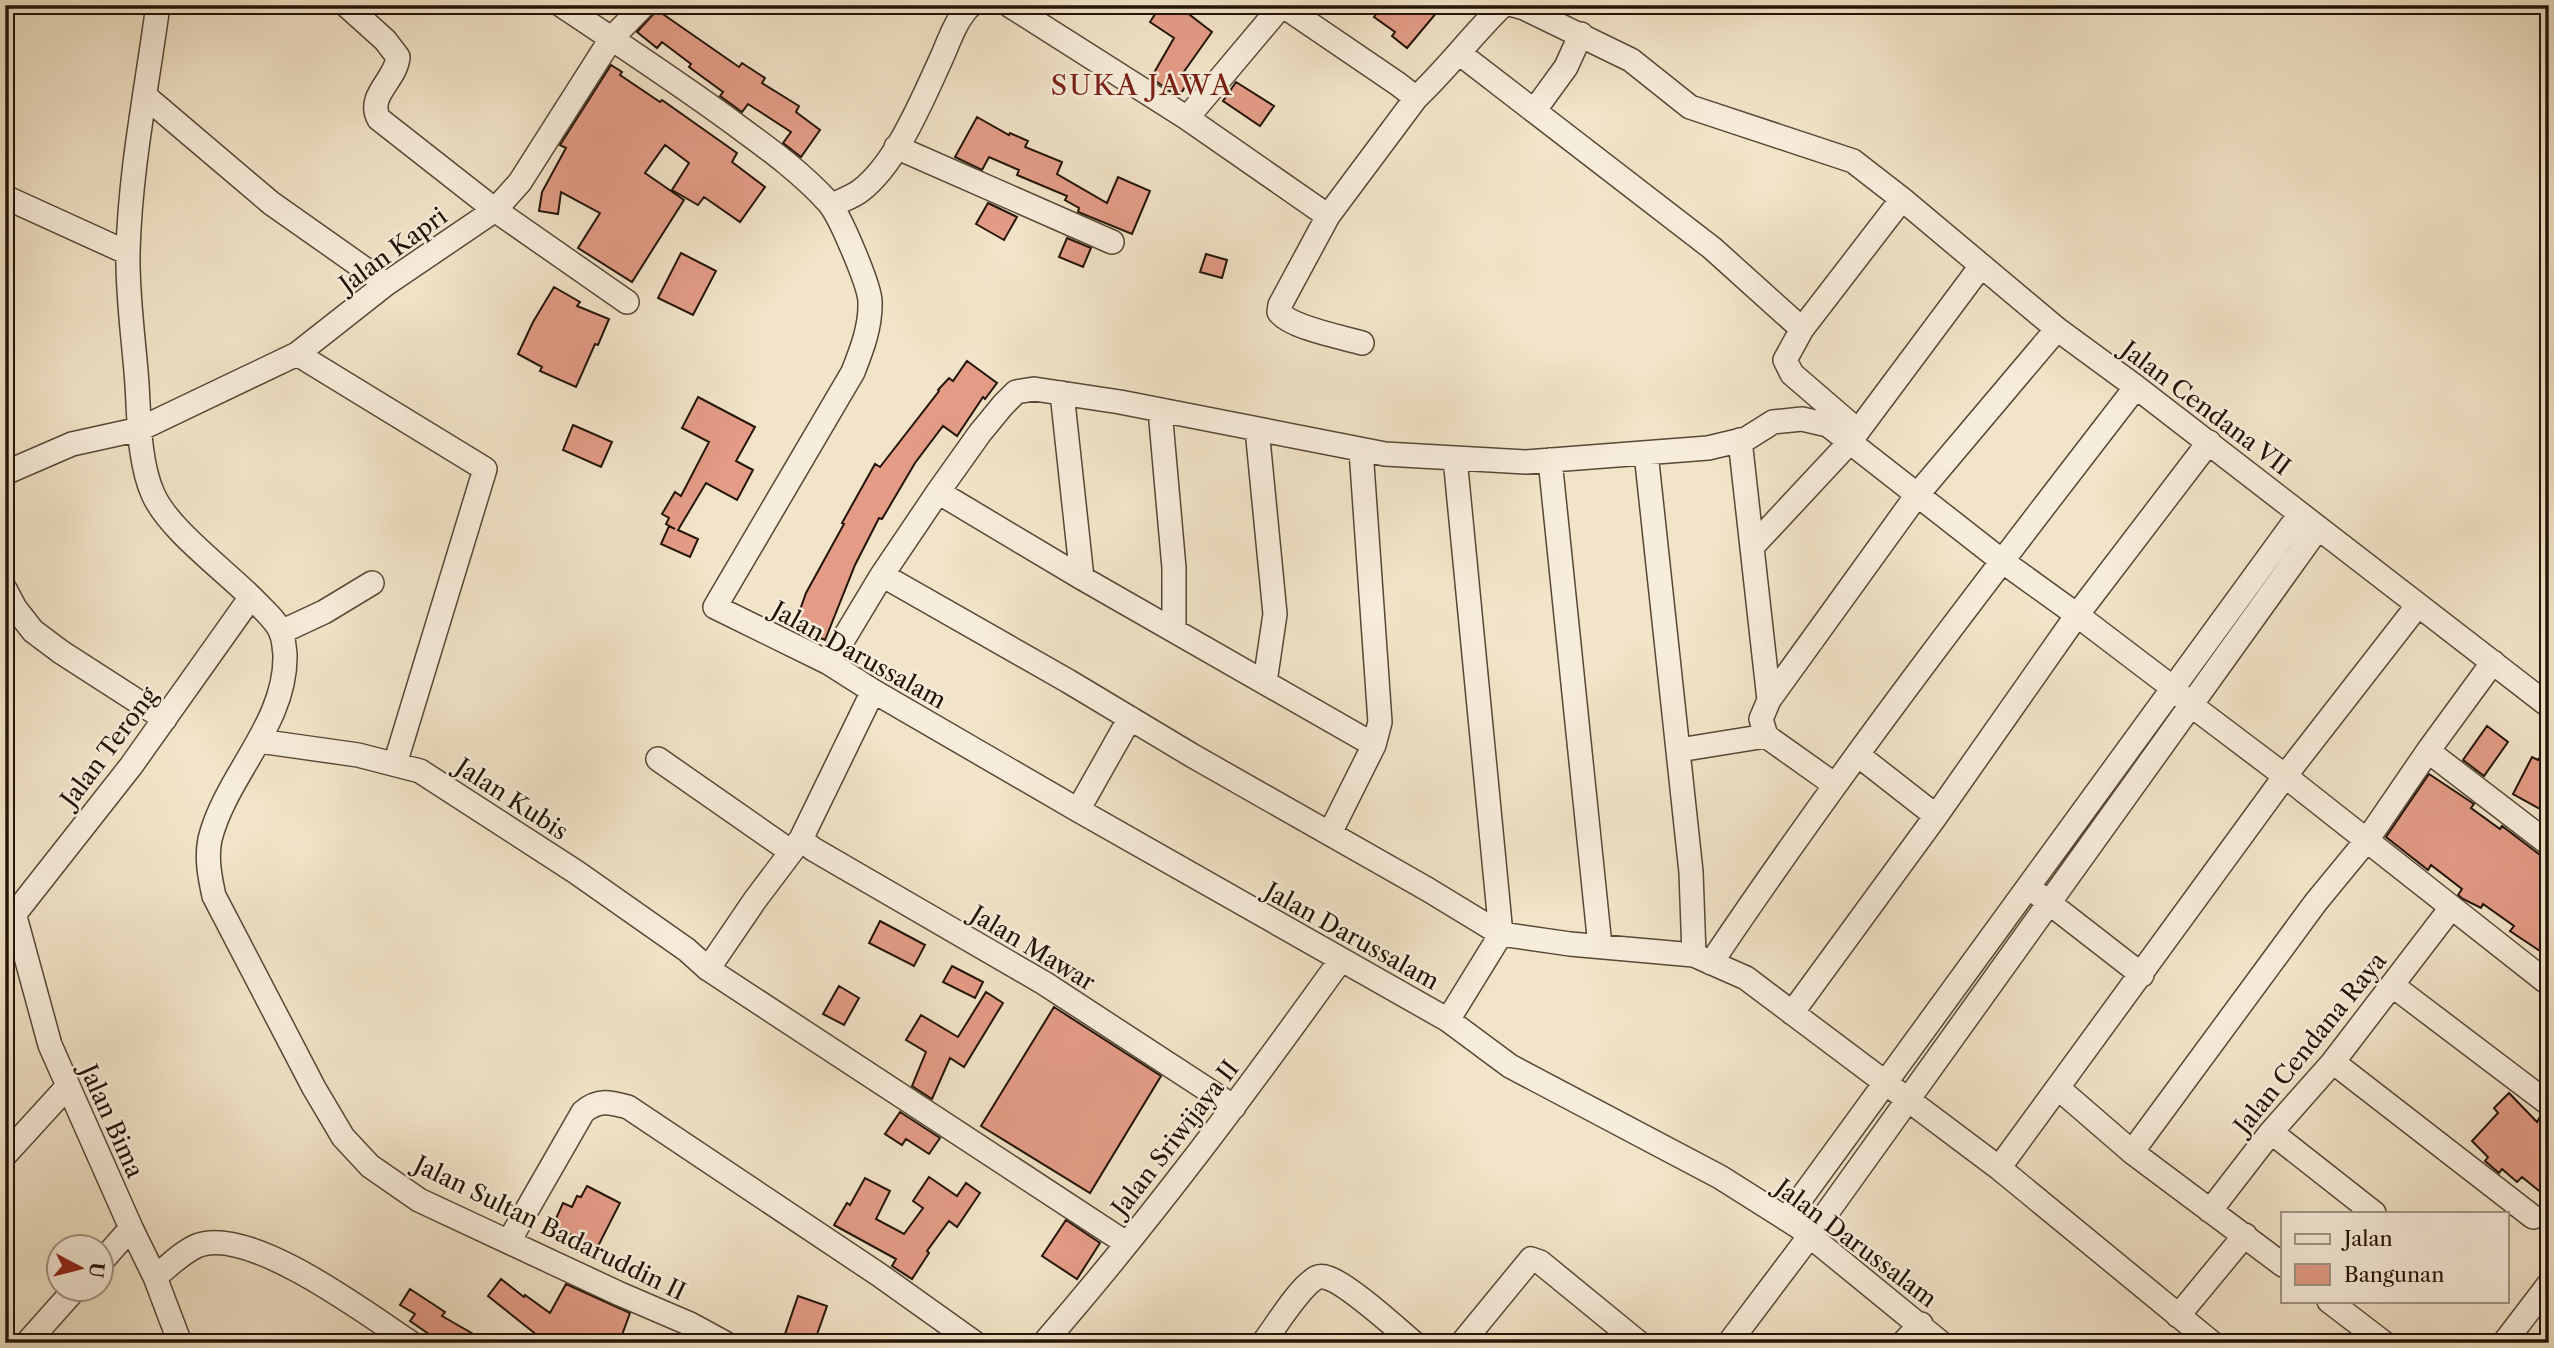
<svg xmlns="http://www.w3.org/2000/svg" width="2554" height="1348" font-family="'Libre Caslon Text',serif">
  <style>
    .building { fill: #e49c87; stroke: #231406; stroke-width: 2 }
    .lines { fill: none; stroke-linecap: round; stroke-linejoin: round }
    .minor-casing { stroke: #574836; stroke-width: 26 }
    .minor { stroke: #f7eddb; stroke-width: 23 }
    .labels { text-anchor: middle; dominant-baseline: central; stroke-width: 5; stroke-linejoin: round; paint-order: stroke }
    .street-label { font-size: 24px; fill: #231406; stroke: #f7eddb }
    .quarter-label { font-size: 28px; letter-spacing: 2px; fill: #7a1f14; stroke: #f7eddb }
  </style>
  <rect width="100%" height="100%" fill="#f2e4c8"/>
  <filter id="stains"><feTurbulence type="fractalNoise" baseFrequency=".00286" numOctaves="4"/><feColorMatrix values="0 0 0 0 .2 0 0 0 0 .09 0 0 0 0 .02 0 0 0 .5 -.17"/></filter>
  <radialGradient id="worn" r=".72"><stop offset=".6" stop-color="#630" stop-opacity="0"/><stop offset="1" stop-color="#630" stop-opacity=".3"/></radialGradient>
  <path class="building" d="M1161,5h16l35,27 -29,41 7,5 -11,19 -28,-19 23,-40 -24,-16z
    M1383,5h60l-36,43 -15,-12 3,-4 -21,-15z
    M657,10l82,57 3,-4 23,15 -3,5 37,23 -3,6 24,18 -19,27 -18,-14 8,-11 -43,-28 -6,8 -22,-16 3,-4 -34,-25 2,-3 -29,-22 -5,6 -20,-16z
    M611,65l11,7 -2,3 40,27 2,-2 75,53 -5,9 33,25 -25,35 -36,-25 -6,8 -26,-15 17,-27 -24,-18 -20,28 39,27 -52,82 -54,-34 22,-35 -39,-21 -3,22 -19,-3 3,-19 24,-44 -6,-3z
    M1236,82l38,24 -14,20 -37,-25z
    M977,117l32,18 1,-2 18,8 -3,6 37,15 -5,12 50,29 11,-26 32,14 -18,43 -54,-22 1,-4 -14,-8 2,-4 -50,-21 2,-5 -30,-13 -7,13 -27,-13z
    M988,203l29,14 -13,23 -28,-16z
    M1067,238l24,10 -8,19 -24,-10z
    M681,253l35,18 -23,44 -35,-17z
    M1206,254l21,6 -5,18 -22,-6z
    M554,287l26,15 -3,4 32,13 -11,26 -3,-1 -19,43 -36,-16 2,-4 -24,-13 15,-32z
    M967,361l30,22 -12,16 -2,-2 -26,39 -14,-10 -28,37 -33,56 -3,-1 -24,47 -30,75 -31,-13 12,-34 38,-69 -2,-1 33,-59 5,3 59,-76 -1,-1 11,-12 4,3z
    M698,397l57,30 -19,34 17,9 -16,30 -31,-17 -28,47 20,9 -8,18 -29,-13 8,-18 6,3 -9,-5 3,-6 -7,-4 13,-22 6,4 28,-54 -27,-14z
    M573,425l39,17 -11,25 -38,-17z
    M2487,726l21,16 -24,34 -21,-16z
    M2549,744v70l-36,-20 19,-37 6,3z
    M2429,774l45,30 -3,4 29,21 2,-3 38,29 9,4v98l-39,-26 4,-5 -31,-22 -2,4 -18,-9 -5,-4 4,-6 -31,-24 -3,5 -42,-33z
    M880,921l45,24 -11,21 -45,-23z
    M952,966l31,16 -8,16 -32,-16z
    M839,986l20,12 -15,27 -21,-11z
    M986,992l17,11 -39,64 -14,-9 -18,41 -20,-13 14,-34 -20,-12 15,-25 37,22z
    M1054,1007l107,69 -71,117 -109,-67z
    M2509,1093l28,29 4,-7 8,3v81l-27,-22 -5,5 -15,-13 -3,4 -14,-12 3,-4 -16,-16 26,-28 -4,-5z
    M900,1112l40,26 -11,16 -23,-15 -4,6 -17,-11z
    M929,1177l28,19 9,-13 14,10 -23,34 -8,-6 -22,30 2,2 -17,26 -20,-13 4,-7 -62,-34 13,-22 3,2 15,-27 25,13 -14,28 28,15 19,-26 -10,-7z
    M587,1186l33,17 -28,55 -18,-8 5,-11 -26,-14 10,-22 9,4 5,-11 4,1z
    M1066,1220l34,23 -23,36 -35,-23z
    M501,1279l23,18 1,-2 25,18 16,-29 64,29 -11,30h-50l-13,-8 -5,8h-4l-59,-47z
    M410,1289l35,23 -3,4 47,27h-47l-32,-22 5,-7 -15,-9z
    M798,1296l29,10 -13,37h-14l-16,-6z"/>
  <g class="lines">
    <g class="minor-casing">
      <path id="minor" d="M158,5c-11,82 -28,165 -30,247 -1,44 6,89 9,132 2,34 2,79 16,110 16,37 77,80 105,110 8,8 20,19 23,29 3,6 3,15 4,21 2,69 -59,121 -75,185 -4,19 0,39 4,57l100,192 29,49 27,29 49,34 201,94 70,30 35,19
        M346,5l39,35 13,17c-2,23 -32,39 -19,62l116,91 132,92
        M561,5c57,38 115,76 171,117 34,25 68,49 97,81 11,13 40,81 41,98 1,25 -8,48 -17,71l-138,235 114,56 44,28 205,119 370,210 62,46 210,111 79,50 142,116
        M1009,5l178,113 141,98 -48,89 -1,7c12,16 63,25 83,31
        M1513,5l11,3 107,52 59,47 163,54 49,38 155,130 79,58 413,319
        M1459,53l253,195 90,81
        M145,96l126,107 115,81
        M1416,98c31,-29 56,-63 87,-93
        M1534,111l32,-44 15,-33
        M1187,118l95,-113 116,79 18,14 -88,118
        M896,147l216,95
        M5,197l123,56
        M831,206c9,-5 21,-9 29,-15 37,-28 63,-93 82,-134 7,-16 15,-40 29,-52
        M297,354l188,115 -90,295
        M1062,393l20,185
        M1160,410l14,158v62
        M1257,429l18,185 -10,68
        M1857,430l-65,-56 -7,-14 17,-31 100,-130
        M1740,440l29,260
        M1361,450l19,272 -6,23
        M1646,453l45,419 3,83
        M1455,458l46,476
        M1550,460l50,486
        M5,473l67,-29 68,-15 157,-75 89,-70 109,-74 25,-28 91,-143 33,-34
        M938,492l144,86 292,167 -44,88
        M1752,547l97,-104 132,-177
        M882,575l186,106 125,75 234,133 74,45
        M5,589l10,19 18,23 28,21 104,67
        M281,632l43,-20 48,-29
        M829,663l53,-88 56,-83 42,-59 23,-28 13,-13 18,-3 86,13 265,52 141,8 182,-14 38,-9 27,-17 29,-3 26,6 174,136 75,54 96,73 18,17 94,71 264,208
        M873,691l-72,148 -46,61 -47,69 418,274
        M259,741l99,14 62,16 156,101 111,78 21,19
        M1679,750l87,-14
        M2428,751l121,93
        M1858,755l78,61
        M658,759l132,92
        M1835,785l-69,-49 -5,-17 8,-19 148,-205 140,-166
        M1078,810l52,-92
        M801,839l12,10 231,134 190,124
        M2039,895l103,80
        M14,913l36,132 81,183 24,49 25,66
        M6,925l125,-159 120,-169
        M1711,963c133,-198 279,-387 425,-576
        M2392,985l157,119
        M1792,1013l144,-197 141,-201 132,-173
        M1448,1020l53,-86 69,10 124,11 52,23 253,190 213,175
        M2333,1062l200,155
        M2058,1088l74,64 151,113
        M2271,1132l103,81
        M2132,1152l184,-250 51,-62 61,-89 65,-89
        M5,1155l63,-69
        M1999,1168l286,-392 133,-171
        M2210,1211l61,-79 62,-70 118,-154
        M1786,1219l514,-705
        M509,1241l74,-129c15,-13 27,-10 45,-5l250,167 97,69
        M102,1261l29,-33
        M155,1277c13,-10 28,-26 44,-32 53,-18 168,69 212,98
        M2329,1301l55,42
        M2178,1316l67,-81
        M27,1343l49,-55
        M1044,1343c106,-122 202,-251 296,-382
        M1263,1343c13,-17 34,-52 50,-63 5,-4 10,-4 15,-2 20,6 68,50 86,65
        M1462,1343l69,-84 9,3 99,81
        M1729,1343l92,-122 497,-693
        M1903,1343l18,-19
        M2504,1343l45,-59"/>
    </g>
    <use href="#minor" class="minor"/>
  </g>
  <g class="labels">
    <g class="street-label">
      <text transform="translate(393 250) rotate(-36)">Jalan Kapri</text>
      <text transform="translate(2206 408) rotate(37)">Jalan Cendana VII</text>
      <text transform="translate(859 655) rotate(29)">Jalan Darussalam</text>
      <text transform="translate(109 747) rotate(-53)">Jalan Terong</text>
      <text transform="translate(512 799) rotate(33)">Jalan Kubis</text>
      <text transform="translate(1352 936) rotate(29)">Jalan Darussalam</text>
      <text transform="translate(1033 948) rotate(31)">Jalan Mawar</text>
      <text transform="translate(2310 1043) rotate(-51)">Jalan Cendana Raya</text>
      <text transform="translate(112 1121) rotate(66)">Jalan Bima</text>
      <text transform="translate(1175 1138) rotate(-52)">Jalan Sriwijaya II</text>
      <text transform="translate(550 1228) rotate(26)">Jalan Sultan Badaruddin II</text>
      <text transform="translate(1856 1243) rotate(37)">Jalan Darussalam</text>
    </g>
    <g class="quarter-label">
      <text x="1142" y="85">SUKA JAWA</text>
    </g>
  </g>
  <rect width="2554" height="1348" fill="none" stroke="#f2e4c8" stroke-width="28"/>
  <rect x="7" y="7" width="2540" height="1334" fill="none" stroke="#231406" stroke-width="3.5"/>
  <rect x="14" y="14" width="2526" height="1320" fill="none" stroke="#231406" stroke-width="2"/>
  <rect x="2281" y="1212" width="228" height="91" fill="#f7eddb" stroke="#a29686" stroke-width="2"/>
  <rect x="2295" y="1234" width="35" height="10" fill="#f7eddb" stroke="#a29686" stroke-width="2"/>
  <text x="2344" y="1246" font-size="21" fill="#231406">Jalan</text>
  <rect x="2295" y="1264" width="35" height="21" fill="#e49c87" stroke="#a29686" stroke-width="2"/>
  <text x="2344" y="1282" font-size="21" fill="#231406">Bangunan</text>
  <g transform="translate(80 1268) rotate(97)"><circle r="33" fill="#f7eddb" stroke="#a29686" stroke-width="2"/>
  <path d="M0-5L12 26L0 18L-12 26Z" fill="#8f2418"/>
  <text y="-10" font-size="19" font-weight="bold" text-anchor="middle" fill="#231406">U</text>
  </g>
  <rect width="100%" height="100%" filter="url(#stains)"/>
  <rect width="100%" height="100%" fill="url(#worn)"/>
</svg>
